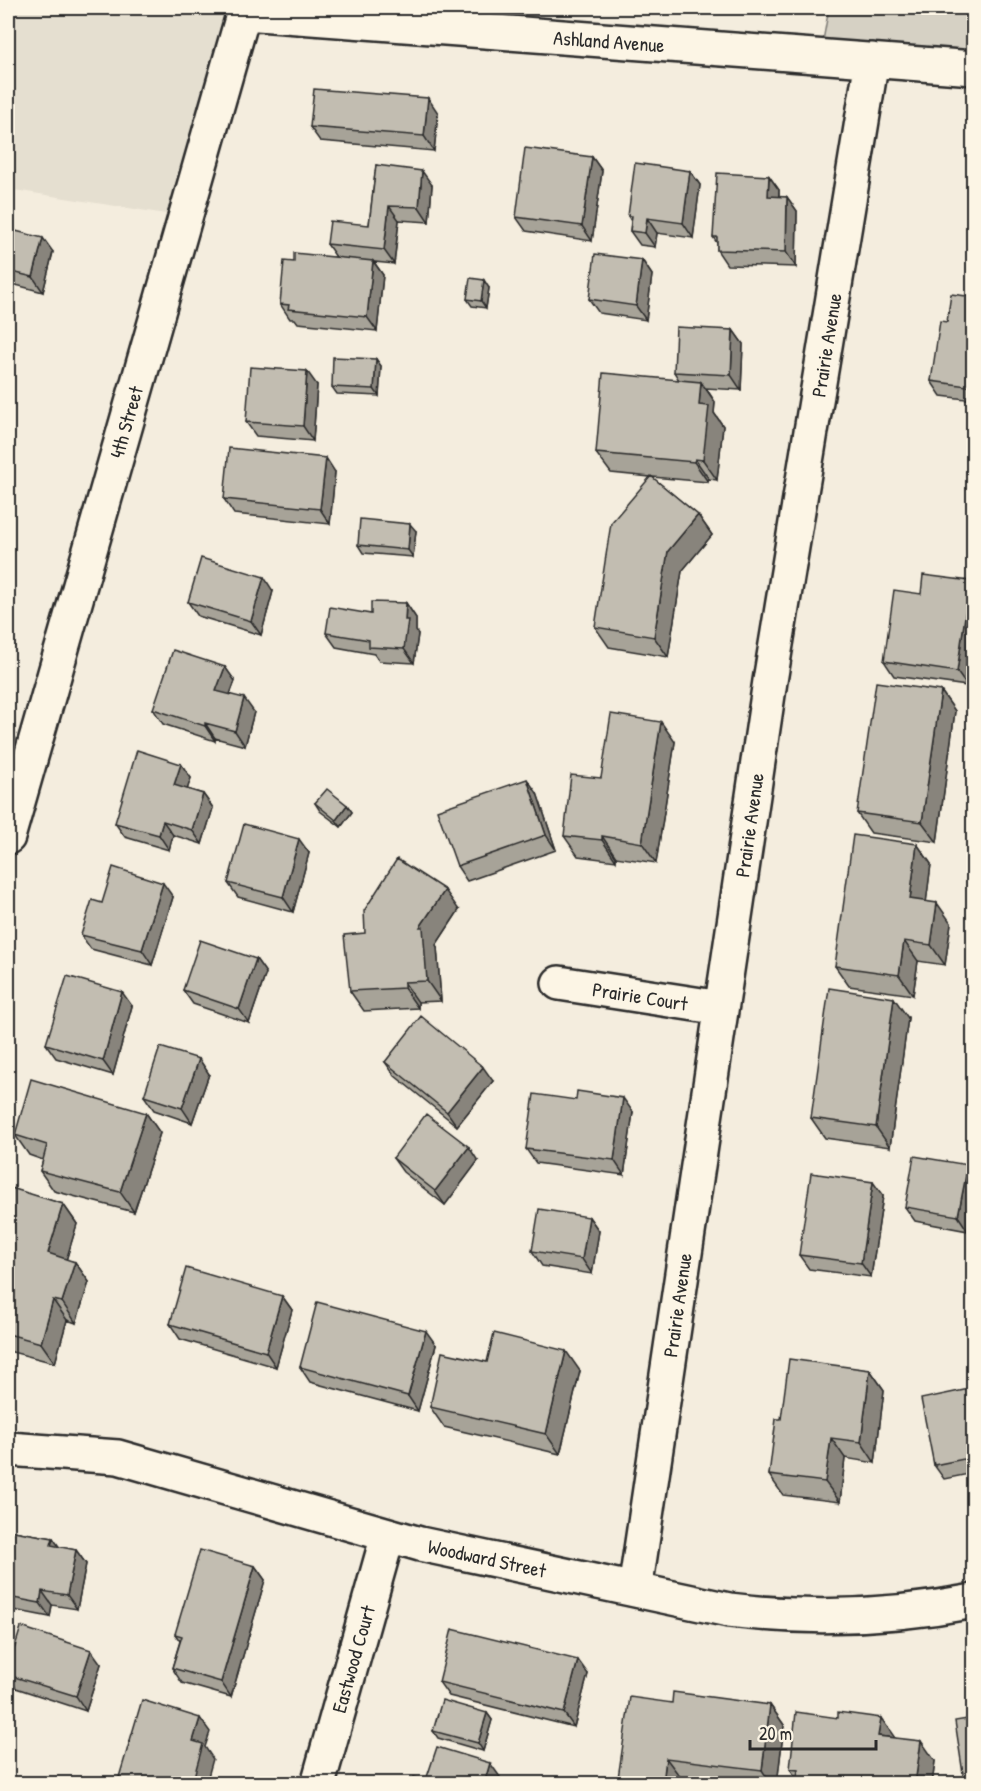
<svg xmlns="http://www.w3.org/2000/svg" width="981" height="1791" font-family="'Patrick Hand',sans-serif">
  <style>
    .built { fill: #e5dfd0 }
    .green { fill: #d6d1c4; stroke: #807e78; stroke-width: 1.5 }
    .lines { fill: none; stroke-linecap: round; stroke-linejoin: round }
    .minor-casing { stroke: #2b2b2b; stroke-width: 38 }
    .minor { stroke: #fcf5e5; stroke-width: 33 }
    .wall { fill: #a7a398; stroke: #2b2b2b; stroke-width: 1.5 }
    .shaded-wall { fill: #88847c; stroke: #2b2b2b; stroke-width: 1.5 }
    .building { fill: #c2bdb1; stroke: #2b2b2b; stroke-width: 1.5 }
    .labels { text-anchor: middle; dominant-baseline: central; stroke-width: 5; stroke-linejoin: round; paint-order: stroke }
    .street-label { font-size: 20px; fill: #2b2b2b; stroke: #fcf5e5 }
  </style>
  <rect width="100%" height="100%" fill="#f4edde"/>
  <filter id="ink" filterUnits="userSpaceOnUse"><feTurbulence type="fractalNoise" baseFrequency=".0167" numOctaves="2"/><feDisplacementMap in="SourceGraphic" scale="12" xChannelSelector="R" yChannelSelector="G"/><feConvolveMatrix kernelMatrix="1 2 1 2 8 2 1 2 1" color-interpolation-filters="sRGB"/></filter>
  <g filter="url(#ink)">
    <path class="built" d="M8,8h236l-59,209 -177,-28z"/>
    <path class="green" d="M829,8h144v60l-153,-11z"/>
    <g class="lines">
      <g class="minor-casing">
        <path id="minor" d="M244,13l730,55
          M8,837l237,-829
          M559,983l162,25
          M8,1449l110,8 302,87 309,66c83,10 162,7 245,-9
          M635,1590l135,-909 102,-621
          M318,1784l70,-249"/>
      </g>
      <use href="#minor" class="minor"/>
    </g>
    <path class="wall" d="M438,113l-4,38 -114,-10 -10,-14z
      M592,157l10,14 -10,70 -66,-10 -10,-14z
      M376,165l56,20 -3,37 -30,-2 -5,44 -20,-2 9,13 -6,56 -79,-8 -3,-4h-5l-10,-15 14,-42 42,-5 -9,-13 42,-19z
      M690,171l10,14 -7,53 -36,-5 -2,14 -15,-2 -10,-14 1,-10 -3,-5z
      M769,176l10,14v7h8l10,14 -1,56 -69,-2 -10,-15v-7l-4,-6z
      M8,229l45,23 -10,40 -35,-9z
      M642,260l10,15 -6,45 -47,-7 -10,-14z
      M489,288l-3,20 -14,-2 -5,-7z
      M974,297v103l-33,-4 -10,-15 16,-59z
      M733,330l10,14 -2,46 -35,-2 9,14 -1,11 9,13 -6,54 -8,-1 -1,3 -56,-5 46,38 14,20 -30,36 -14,86 -59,-10 -14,-20 55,-150 -39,-4 -15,-20 83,-73 -5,-8z
      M376,359l5,7 -2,30 -42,-2 -5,-7z
      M317,385l-4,56 -57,-5 -10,-14z
      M335,472l-5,52 -96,-10 -10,-15z
      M416,531l-3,26 -50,-4 -5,-8z
      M273,591l-12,44 -63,-19 -10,-14z
      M921,594l46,92 -73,-10 -10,-15z
      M406,603l10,15v13l2,3 -4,29 -35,-2 -5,-7 -38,-7 -10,-14 45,-19z
      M225,667l10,14 -5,13 24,18 -9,34 -30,-8v3l-52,-17 -10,-15z
      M941,691l14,20 -18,131 -66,-9 -14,-20z
      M675,742l-19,121 -40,-6v4l-38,-5 -14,-20z
      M181,764l10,14 -4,11 16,5 10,14 -11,36 -29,-9 -4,15 -44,-13 -10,-14z
      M537,793l19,57 -89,31 -10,-15z
      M315,803l32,2 5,7 -11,15 -21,-16z
      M917,844l14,20 -5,38 25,21 -6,42 -27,-4 -5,34 -64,-9 -14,-20z
      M309,853l-16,59 -55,-15 -10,-14z
      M173,897l-21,68 -61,-16 -10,-14z
      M459,910l-23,35 1,2 4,54 -23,1v6l-54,3 -14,-20 15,-58z
      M256,959l10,14 -17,50 -56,-19 -10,-14z
      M132,1006l-19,69 -57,-17 -10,-14z
      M908,1018l-18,129 -65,-9 -14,-20z
      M199,1059l10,15 -17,49 -38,-13 -10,-14z
      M385,1062l108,19 -36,45 -62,-50z
      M633,1112l-9,63 -88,-12 -10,-14z
      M146,1113l14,20 -26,79 -80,-21 -14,-20 3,-11 -14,-5 -14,-20z
      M393,1158l85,3 -33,44 -42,-33z
      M968,1165v66l-53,-10 -10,-14z
      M8,1188l55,16 14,20 -11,36 9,2 14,20 -13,41 -9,-3 -12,43 -47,-12z
      M883,1196l-12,81 -62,-8 -10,-14z
      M589,1217l10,14 -7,43 -50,-8 -10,-15z
      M282,1296l10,14 -16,57 -96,-28 -10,-15z
      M436,1345l-18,66 -108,-29 -10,-15z
      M487,1362l93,9 -20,83 -116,-27 -14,-20z
      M870,1370l14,20 -9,73 -30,-5 -5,44 -57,-7 -14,-20 12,-56z
      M974,1388v85l-30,6 -10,-14z
      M8,1530l45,8 5,9 18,3 10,14 -9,45 -25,-4 -2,12 -42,-8z
      M255,1566l10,14 -34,117 -49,-14 -10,-15 8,-27 -5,-7z
      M101,1664l-15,47 -70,-23 -8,-12v-7z
      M588,1674l-14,53 -125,-31 -10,-14z
      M770,1705l14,20 -7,59h-52l-44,-6 -1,6h-57l-5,-6z
      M487,1713l5,7 -9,31 -45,-13 -5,-7z
      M974,1718v66h-7l-3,-4z
      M895,1738l40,23 -3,23h-136l1,-5 -7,-10z"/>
    <path class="shaded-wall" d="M428,98l10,15 -4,38 -10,-15z
      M592,157l10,14 -10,70 -10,-15z
      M422,171l10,14 -3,37 -10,-15z
      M690,171l10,14 -7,53 -10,-15z
      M769,176l10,14 -1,21 -10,-15z
      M787,197l10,14 -1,56 -10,-15z
      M389,206l10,14 -5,44 -10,-14z
      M647,218l10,15 -2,14 -10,-14z
      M43,238l10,14 -10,40 -10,-15z
      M642,260l10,15 -6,45 -10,-14z
      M373,261l10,14 -6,56 -10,-14z
      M484,280l5,8 -3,20 -5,-7z
      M733,330l10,14 -2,46 -10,-15z
      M376,359l5,7 -2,30 -5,-7z
      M307,371l10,14 -4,56 -10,-15z
      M701,382l14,20 -1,11 9,13 -6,54 -14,-20 -4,-55z
      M326,458l9,14 -5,52 -10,-15z
      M695,459l14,20 -1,3 -14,-20z
      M698,515l14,20 -30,36 -14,86 -14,-20 14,-86z
      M410,524l6,7 -3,26 -5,-7z
      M264,577l9,14 -12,44 -10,-14z
      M970,581l4,6v53l-7,46 -10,-14z
      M406,603l10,15v13l2,3 -4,29 -10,-14z
      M225,667l10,14 -9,24 -10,-14z
      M941,691l14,20 -18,131 -15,-20z
      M244,698l10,14 -9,34 -10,-15z
      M661,722l14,20 -19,121 -14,-20z
      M205,723l10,15v3l-10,-15z
      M181,764l10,14 -7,21 -10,-14z
      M527,779l10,14 19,57 -10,-15z
      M203,794l10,14 -11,36 -10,-14z
      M347,805l5,7 -11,15 -5,-7z
      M163,821l10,14 -4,15 -10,-15z
      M602,836l14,21v4l-14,-21z
      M299,839l10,14 -16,59 -10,-15z
      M917,844l14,20 -7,55 -14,-20z
      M163,883l10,14 -21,68 -10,-15z
      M445,890l14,20 -23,35 1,2 4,54 -14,-20 -7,-54z
      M937,903l14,20 -6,42 -14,-20z
      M904,941l14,20 -5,34 -14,-20z
      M256,959l10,14 -17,50 -10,-14z
      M404,982l14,20v6l-14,-20z
      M122,992l10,14 -19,69 -10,-14z
      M894,998l14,20 -18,129 -14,-20z
      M199,1059l10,15 -17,49 -10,-15z
      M483,1067l10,14 -36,45 -10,-14z
      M623,1098l10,14 -9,63 -10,-15z
      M146,1113l14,20 -26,79 -14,-20z
      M469,1147l9,14 -33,44 -10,-14z
      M968,1165l6,9v28l-6,29 -10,-15z
      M873,1182l10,14 -12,81 -10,-14z
      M63,1204l14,20 -15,50 -14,-21z
      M589,1217l10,14 -7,43 -10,-15z
      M75,1262l14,20 -13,41 -14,-21z
      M282,1296l10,14 -16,57 -10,-15z
      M53,1300l14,20 -12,43 -14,-20z
      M426,1331l10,14 -18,66 -10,-15z
      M566,1351l14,20 -20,83 -14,-20z
      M870,1370l14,20 -9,73 -14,-21z
      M831,1438l14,20 -5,44 -15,-20z
      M53,1538l10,14 -12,-7z
      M76,1550l10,14 -9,45 -10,-14z
      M255,1566l10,14 -34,117 -10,-15z
      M42,1591l10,14 -2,12 -10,-14z
      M91,1650l10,14 -15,47 -10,-15z
      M578,1660l10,14 -14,53 -10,-14z
      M770,1705l14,20 -7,59h-6l-9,-14z
      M487,1713l5,7 -9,31 -5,-8z
      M200,1718l10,14 -5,15 8,12 -7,25h-14l1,-43z
      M881,1718l14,20 -17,-2z
      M921,1741l14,20 -3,23h-17z
      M666,1758l15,20 -1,6h-17z
      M490,1763l10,14 -2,7h-14z"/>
    <path class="building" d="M314,89l114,9 -4,38 -114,-9z
      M525,148l67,9 -10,69 -66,-9z
      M635,163l55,8 -7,52 -36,-5 -2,15 -15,-2 2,-15h-4z
      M376,165l46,6 -3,36 -30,-1 -5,44 -57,-6 3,-23 39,4z
      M717,173l52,3 -1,20 19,1 -1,55 -69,-2v-13h-4z
      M8,229l35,9 -10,39 -25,-6z
      M294,253l79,8 -6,56 -79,-8 1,-4 -9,-1 4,-43 10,1z
      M595,254l47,6 -6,46 -47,-7z
      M470,278l14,2 -3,21 -14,-2z
      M951,294l23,3v90l-43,-6 9,-60 7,1z
      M676,327l57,3 -2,45 -57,-3z
      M333,357l43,2 -2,30 -42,-2z
      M250,367l57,4 -4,55 -57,-4z
      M603,373l98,9 -2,23 10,1 -6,54 -8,-1 -1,3 -98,-9z
      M229,448l97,10 -6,51 -96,-10z
      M651,476l47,39 -30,36 -14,86 -59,-10 16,-104z
      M360,519l50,5 -2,26 -50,-5z
      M201,558l63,19 -13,44 -63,-19z
      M923,575l47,6 -13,91 -73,-11 10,-71 27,4z
      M371,602l35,1 -1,17h3l-4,29 -35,-2v-7l-43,-7 4,-26 41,7z
      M173,650l52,17 -9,24 28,7 -9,33 -30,-8v3l-52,-17z
      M876,682l65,9 -19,131 -65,-9z
      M611,714l50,8 -19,121 -40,-7v4l-38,-4 7,-61 30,3z
      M137,750l44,14 -7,21 29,9 -11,36 -29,-9 -4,14 -44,-12z
      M527,779l19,56 -89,31 -20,-56z
      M327,789l20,16 -11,15 -21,-17z
      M244,824l55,15 -16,58 -55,-14z
      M853,835l64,9 -7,55 27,4 -6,42 -27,-4 -5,34 -64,-9z
      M397,859l48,31 -25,37h3l4,54 -23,1v6l-54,3 -6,-56 21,-2 -1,-22z
      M113,867l50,16 -21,67 -61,-15 11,-35 10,3z
      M200,940l56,19 -17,50 -56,-19z
      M67,976l55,16 -19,69 -57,-17z
      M829,988l65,10 -18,129 -65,-9z
      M421,1016l62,51 -36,45 -62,-50z
      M160,1047l39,12 -17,49 -38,-12z
      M31,1079l115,34 -26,79 -80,-21 7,-26 -32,-10z
      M577,1091l46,7 -9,62 -88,-11 8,-55 42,6z
      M426,1114l43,33 -34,44 -42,-33z
      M914,1156l54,9 -10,51 -53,-9z
      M811,1173l62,9 -12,81 -62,-8z
      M8,1187l55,17 -15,49 27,9 -13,40 -9,-2 -12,43 -33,-9z
      M539,1209l50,8 -7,42 -50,-8z
      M186,1268l96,28 -16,56 -96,-28z
      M317,1302l109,29 -18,65 -108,-29z
      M494,1333l72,18 -20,83 -116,-27 12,-55 45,10z
      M789,1359l81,11 -9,72 -30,-4 -6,44 -56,-7 7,-56h5z
      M974,1388v69l-40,8 -13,-66z
      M8,1530l45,8 -2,7 25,5 -9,45 -25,-4 -2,12 -32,-6z
      M200,1550l55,16 -34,116 -49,-14 10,-32 -7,-2z
      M21,1627l70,23 -15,46 -68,-21v-6z
      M452,1629l126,31 -14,53 -125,-31z
      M673,1692l97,13 -8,65 -96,-12 -3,26 -45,-6 12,-81 42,6z
      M142,1700l58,18 -7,23 10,3 -11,40h-75z
      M442,1700l45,13 -9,30 -45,-12z
      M796,1712l42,6v-6l43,6 -3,18 43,5 -6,43h-34v-2l-17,-2v4h-68l2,-14 -8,-1z
      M974,1718v60l-10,2 -9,-59z
      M437,1747l53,16 -6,21h-72l2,-7 12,3z"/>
  </g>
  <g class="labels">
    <g class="street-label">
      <text transform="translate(609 41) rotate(4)">Ashland Avenue</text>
      <text transform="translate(826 345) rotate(-81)">Prairie Avenue</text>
      <text transform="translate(126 422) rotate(-74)">4th Street</text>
      <text transform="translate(749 825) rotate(-82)">Prairie Avenue</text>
      <text transform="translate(640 996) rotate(9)">Prairie Court</text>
      <text transform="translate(677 1305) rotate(-82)">Prairie Avenue</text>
      <text transform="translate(487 1558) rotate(12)">Woodward Street</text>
      <text transform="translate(353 1659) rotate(-74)">Eastwood Court</text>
    </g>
  </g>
  <rect width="981" height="1791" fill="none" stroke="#fcf5e5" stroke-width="30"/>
  <rect x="15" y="15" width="951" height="1761" fill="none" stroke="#2b2b2b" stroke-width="2" filter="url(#ink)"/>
  <path d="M750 1740v9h126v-9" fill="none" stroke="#2b2b2b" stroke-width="3"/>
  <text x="759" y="1740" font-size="18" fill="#2b2b2b" stroke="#fcf5e5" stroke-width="4.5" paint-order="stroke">20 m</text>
</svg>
